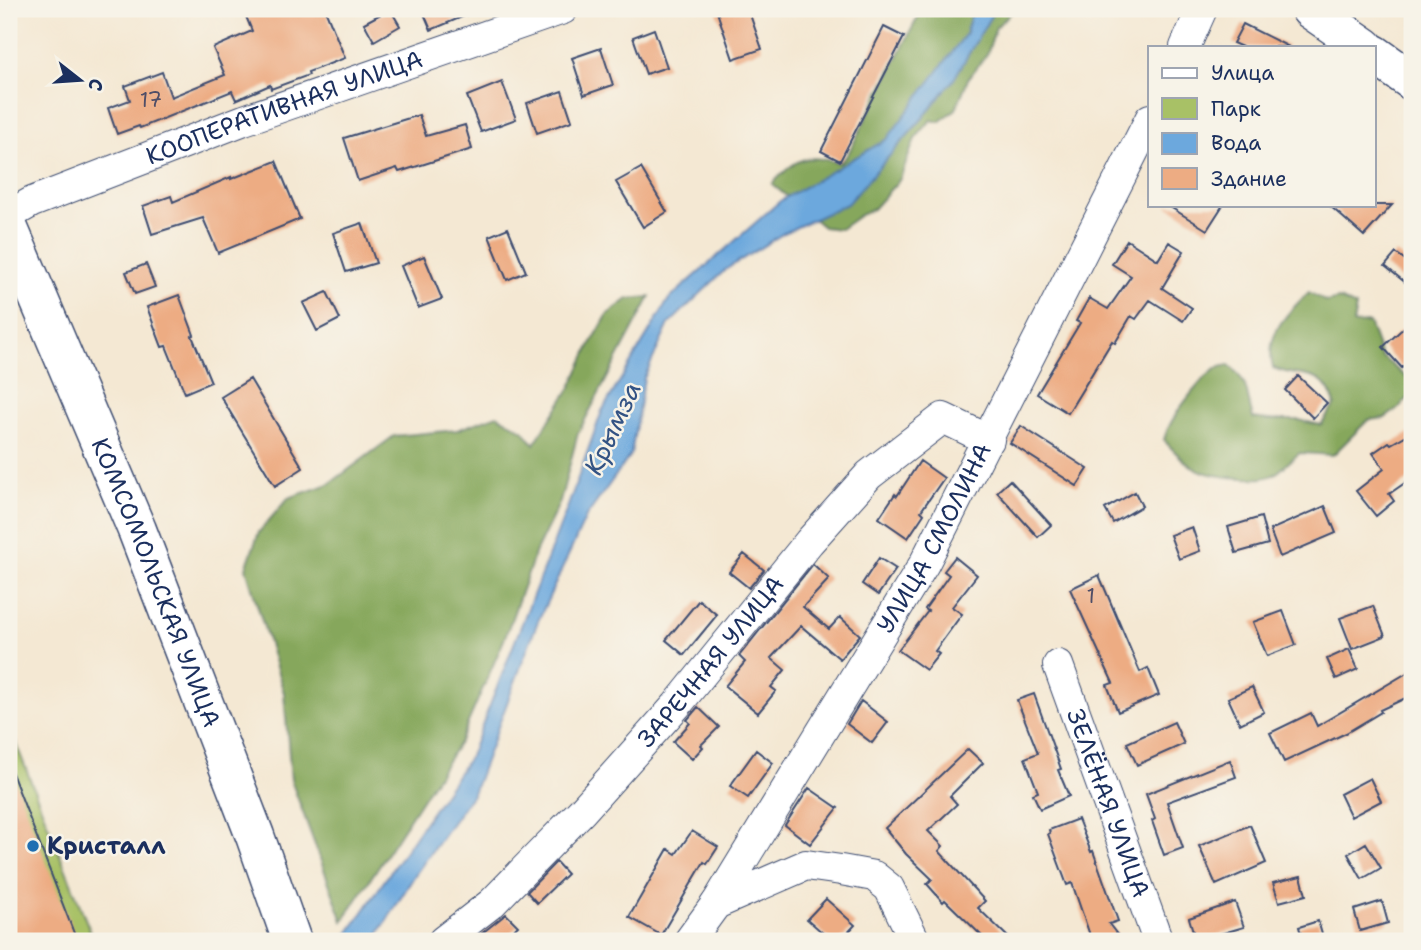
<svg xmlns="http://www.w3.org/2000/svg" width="1421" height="950" font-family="'Shantell Sans',sans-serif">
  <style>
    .green { fill: #a8c166; stroke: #627862; stroke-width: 2 }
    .forest { fill: #86a75b; stroke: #506b5c; stroke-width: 2 }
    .water { fill: #6ca8dd; stroke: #446c9e; stroke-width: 2 }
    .building { fill: #edac83 }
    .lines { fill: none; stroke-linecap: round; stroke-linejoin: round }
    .minor-casing { stroke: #3c4b70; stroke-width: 32 }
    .major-casing { stroke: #3c4b70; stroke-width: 41 }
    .minor { stroke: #fff; stroke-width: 30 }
    .major { stroke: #fff; stroke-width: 38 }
    .poi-dot { fill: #1f6fb2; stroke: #f7f3e8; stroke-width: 2.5 }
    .labels { text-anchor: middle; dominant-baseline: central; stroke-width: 5; stroke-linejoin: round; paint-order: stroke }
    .number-label { font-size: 21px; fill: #504e67 }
    .street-label { font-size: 24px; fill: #1b2f5e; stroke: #f7f3e8 }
    .poi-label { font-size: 24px; font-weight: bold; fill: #1b2f5e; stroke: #f7f3e8; text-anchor: start }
    .water-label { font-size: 26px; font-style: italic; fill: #335384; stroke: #f7f3e8 }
  </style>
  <rect width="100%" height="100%" fill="#f7f3e8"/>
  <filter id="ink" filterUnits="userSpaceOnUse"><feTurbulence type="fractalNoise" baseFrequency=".0143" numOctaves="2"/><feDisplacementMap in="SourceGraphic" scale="14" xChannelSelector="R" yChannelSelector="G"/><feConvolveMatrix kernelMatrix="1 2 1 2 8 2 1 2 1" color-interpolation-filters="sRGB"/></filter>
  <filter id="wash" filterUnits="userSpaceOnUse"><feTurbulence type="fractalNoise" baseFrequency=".00686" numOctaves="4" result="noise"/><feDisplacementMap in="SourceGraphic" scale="28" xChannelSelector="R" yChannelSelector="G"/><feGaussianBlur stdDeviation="1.57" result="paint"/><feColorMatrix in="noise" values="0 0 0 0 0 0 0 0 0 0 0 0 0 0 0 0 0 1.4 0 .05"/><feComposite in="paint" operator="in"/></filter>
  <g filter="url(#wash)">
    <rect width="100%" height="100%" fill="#f4e8d3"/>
    <path class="green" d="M9,726l85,215h-85z"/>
    <path class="forest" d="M922,9h93l-19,18 -9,27 -19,25 -12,30 -17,13 -8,-2 -16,19 -15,40 -27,30 -13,6 -20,14 -17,-2 -51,-43c26,-26 31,-31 68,-21l8,-9z
      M1309,292l17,10 13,-3 17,8 -3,17 16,-1 12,33 31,26 -2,14 -11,12 -14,10 -17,2 -35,35 -33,-2c-9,6 -16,15 -25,21 -9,6 -21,4 -32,4 -41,-2 -52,-7 -79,-38 4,-19 33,-57 49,-69 4,-4 10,-5 16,-6 22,20 16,27 24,53l15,2h31l22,5 14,-21c-13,-38 -31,-23 -62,-36 -9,-33 14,-55 36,-76z
      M650,297l-72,136 -18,69 -24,49 -32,89 -44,101 -117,180 -52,-141 -7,-87 -38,-125 13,-36 29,-34 41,-14 65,-48 63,-6 40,-15 26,15 11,14 37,-57 20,-43 17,-30 20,-15z"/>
    <path class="water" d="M973,9h22l-41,70 -32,40 -75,85 -63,29 -59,37 -56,54 -25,54 -13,76 -45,63 -48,104 -65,172 -58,82 -41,66h-31l127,-185 98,-250 34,-95 67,-112 111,-98 107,-62 78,-104z"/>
    <g id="blocks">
      <path class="building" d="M243,9h82l20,49 -37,14 1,3 -38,14 -1,-4 -34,15 -4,-9 -92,37 -1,-2 -22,8 -9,-26 22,-8 -5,-14 37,-14 9,25 54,-22 -12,-27 39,-17z
        M390,9l10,17 -26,15 -10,-18z
        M422,9h59l-50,21z
        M716,9h32l14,40 -29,10z
        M1243,24l46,23h-47l-9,-4z
        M884,27l20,10 -64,124 -19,-10z
        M654,29l13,38 -21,7 -13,-37z
        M601,48l12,37 -29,10 -12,-37z
        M502,82l14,37 -35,13 -14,-36z
        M562,91l10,30 -35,12 -10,-30z
        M419,115l7,21 39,-11 7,24 -73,23 -2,-4 -39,13 -14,-43z
        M276,161l24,58 -82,34 -15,-35 -51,16 -9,-28 28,-10 2,6 58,-25v2z
        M641,168l26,44 -24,15 -27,-45z
        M1167,205h56l-16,25z
        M1329,205h63l-28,31z
        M362,223l14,40 -30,9 -13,-39z
        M508,228l18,44 -19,8 -18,-44z
        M1127,240l31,20 11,-18 15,9 -22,37 30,20 -9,13 -33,-21 -14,19 -5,-3 -16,27 -3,-2 -44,72 -31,-19 43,-71 -4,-2 13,-23 19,11 23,-33 -19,-12z
        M1396,253l16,12v23l-27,-22z
        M424,256l18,43 -24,9 -17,-42z
        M146,264l9,23 -20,7 -9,-22z
        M327,292l13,27 -23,12 -14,-28z
        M179,295l15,40 -2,1 19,46 -26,11 -19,-47 -4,1 -15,-40z
        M1412,320v39l-10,9 -19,-21z
        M1298,376l29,27 -14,15 -28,-28z
        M250,379l53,89 -28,18 -54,-89z
        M1021,426l67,43 -11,17 -67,-43z
        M1412,432v46l-23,16 5,7 -18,15 -20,-25 28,-22 -11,-16 16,-11 2,2z
        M920,461l24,17 -23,33 3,3 -16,24 -29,-20 16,-24 2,2z
        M1010,480l41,45 -13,12 -41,-45z
        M1135,492l7,14 -29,17 -8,-14z
        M1325,506l11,27 -56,24 -10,-27z
        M1261,517l7,27 -32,9 -8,-26z
        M1192,527l8,24 -21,8 -9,-24z
        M744,554l20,16 -15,18 -20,-16z
        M955,557l22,18 -25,32 10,7 -27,37 4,3 -13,16 -28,-20 30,-39 -3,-2 24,-34 -5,-4z
        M879,558l17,11 -18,26 -16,-11z
        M813,564l16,15 -26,28 26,22 11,-12 20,18 -20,24 -39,-33 -30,32 14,12 -14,17 5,4 -18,22 -33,-27 20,-24 -6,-6z
        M1099,575l41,97 8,-4 11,27 -41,17 -11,-27 6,-2 -43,-94z
        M699,600l18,15 -33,40 -18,-15z
        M1373,606l12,30 -33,13 -12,-31z
        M1283,611l13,34 -29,11 -14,-34z
        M1349,649l9,20 -22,10 -9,-20z
        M1412,670v25l-32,15 1,2 -35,21 -62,29 -14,-29 41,-20 6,13z
        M1252,687l12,25 -24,12 -12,-26z
        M1034,694l27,75 -3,1 11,26 -29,13 -7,-15 5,-2 -13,-34 13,-5 -21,-53z
        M861,701l27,21 -16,21 -25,-19z
        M698,707l21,20 -18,18 2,2 -11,12 -19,-17 17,-19 -3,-3z
        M1174,722l10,22 -47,21 -10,-22z
        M968,749l15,14 -33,33 7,8 -29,27 15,15 -4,5 46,50 -7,7 34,33h-25l-42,-41 -2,2 -16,-18 5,-5 -26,-25 -21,-26z
        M756,750l17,13 -25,35 -18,-12z
        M1230,760l6,17 -69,25 16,46 -19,7 -12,-34 3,-2 -9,-25z
        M9,768h1l67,173h-68z
        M1370,778l11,23 -30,16 -11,-23z
        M809,788l29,20 -28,36 -25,-19z
        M1078,819l13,33 2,-1 25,70 -9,3 13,17h-30l-20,-58 -5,2 -19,-51 2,-1 -1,-3z
        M1250,825l16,38 -50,22 -17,-39z
        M692,831l26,16 -11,17 -3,-2 -43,73 -32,-18 39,-68 8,5z
        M1366,843l15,25 -19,11 -14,-25z
        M556,862l11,12 -30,29 -10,-11z
        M1301,876l5,19 -27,7 -6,-19z
        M826,899l29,26 -15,16h-8l-25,-22z
        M1382,901l6,22 -28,8 -6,-21z
        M1235,902l9,25 -48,14 -7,-23z
        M506,914l12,12 -16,15h-14l-7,-7z
        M1318,921l6,20h-21l-4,-14z"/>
    </g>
  </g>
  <g filter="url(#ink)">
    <use href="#blocks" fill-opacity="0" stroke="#3c4b70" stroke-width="2"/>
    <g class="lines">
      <g class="minor-casing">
        <g id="minor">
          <path d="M1185,47l17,-38"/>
          <path id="s1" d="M9,215l23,-13 212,-82 319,-111"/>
          <path id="s2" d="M1058,665l100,276"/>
          <path d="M716,904l90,-39 35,5 33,6 15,12 26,53"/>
          <path id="s3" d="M443,941l49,-38 90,-92 94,-105 133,-164 60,-67 74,-57 46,22"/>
          <path id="s4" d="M689,941l27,-37 208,-340 226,-445"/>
        </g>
      </g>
      <g class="major-casing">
        <g id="major">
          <path d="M1310,9l55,38"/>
          <path d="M1374,54l38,27"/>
          <path id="s5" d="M9,229l128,301 118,306 37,105"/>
        </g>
      </g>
      <use href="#minor" class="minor"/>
      <use href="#major" class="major"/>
    </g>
  </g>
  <circle class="poi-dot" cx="33" cy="846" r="7"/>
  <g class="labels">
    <g class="number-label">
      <text x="151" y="100">17</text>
      <text x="1091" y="596">1</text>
    </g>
    <g class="street-label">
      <text stroke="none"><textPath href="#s1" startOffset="296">КООПЕРАТИВНАЯ УЛИЦА</textPath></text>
      <text stroke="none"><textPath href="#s4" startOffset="472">УЛИЦА СМОЛИНА</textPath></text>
      <text stroke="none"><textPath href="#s5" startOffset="383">КОМСОМОЛЬСКАЯ УЛИЦА</textPath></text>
      <text stroke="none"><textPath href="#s3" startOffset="388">ЗАРЕЧНАЯ УЛИЦА</textPath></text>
      <text stroke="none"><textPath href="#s2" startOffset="147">ЗЕЛЁНАЯ УЛИЦА</textPath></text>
    </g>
    <g class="poi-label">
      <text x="47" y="846">Кристалл</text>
    </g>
    <g class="water-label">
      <text transform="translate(612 428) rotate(-65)">Крымза</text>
    </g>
  </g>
  <rect width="1421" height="950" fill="none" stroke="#f7f3e8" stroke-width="35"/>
  <rect x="1148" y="46" width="228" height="161" fill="#f7f3e8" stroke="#9fa5b1" stroke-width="2"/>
  <rect x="1162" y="68" width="35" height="10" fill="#ffffff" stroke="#9fa5b1" stroke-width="2"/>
  <text x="1211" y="80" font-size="21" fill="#1b2f5e">Улица</text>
  <rect x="1162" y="98" width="35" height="21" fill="#a8c166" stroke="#9fa5b1" stroke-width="2"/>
  <text x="1211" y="116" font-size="21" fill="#1b2f5e">Парк</text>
  <rect x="1162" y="133" width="35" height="21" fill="#6ca8dd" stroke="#9fa5b1" stroke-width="2"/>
  <text x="1211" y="150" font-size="21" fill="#1b2f5e">Вода</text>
  <rect x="1162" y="168" width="35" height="21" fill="#edac83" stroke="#9fa5b1" stroke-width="2"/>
  <text x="1211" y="186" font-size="21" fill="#1b2f5e">Здание</text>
  <g transform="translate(80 80) rotate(107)" stroke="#f7f3e8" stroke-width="5" paint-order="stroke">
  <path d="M0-5L12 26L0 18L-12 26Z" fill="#1b2f5e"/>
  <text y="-10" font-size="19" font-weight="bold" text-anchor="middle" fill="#1b2f5e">С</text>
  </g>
</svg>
